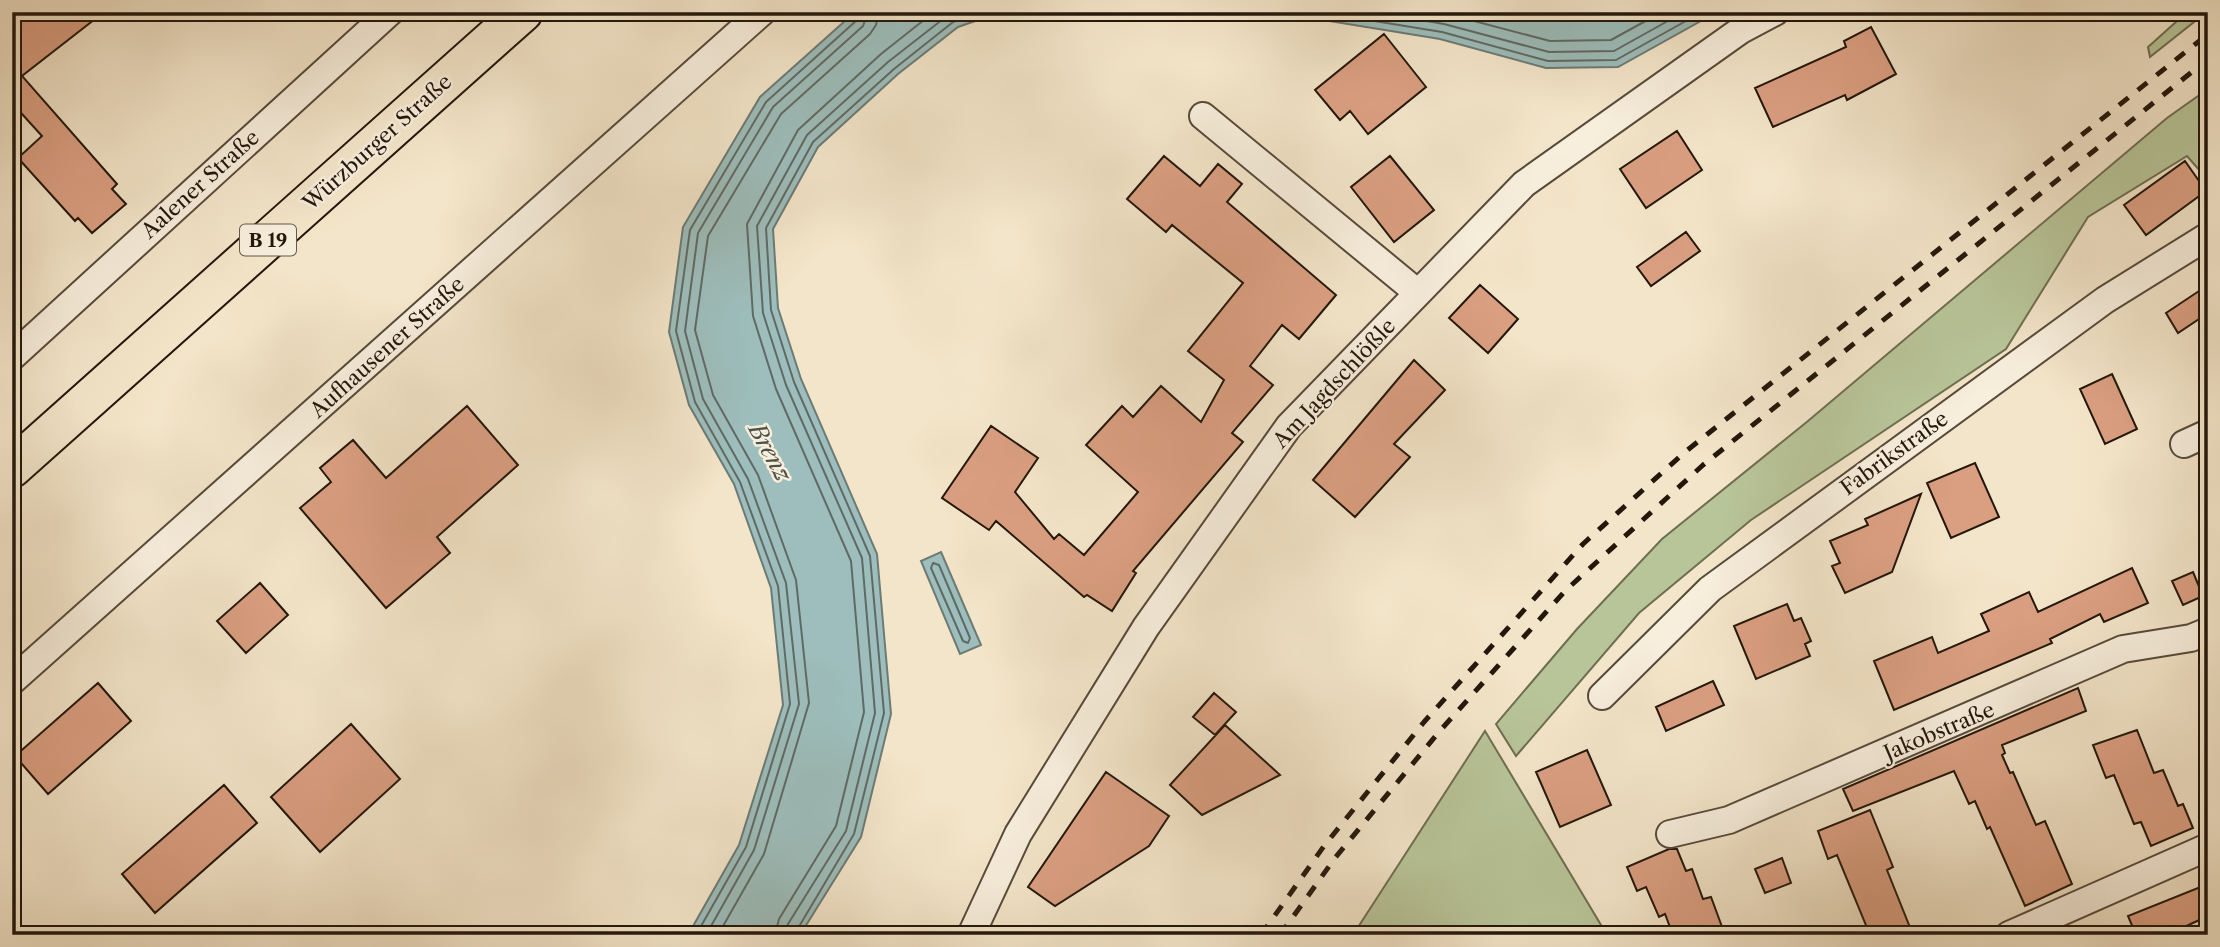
<svg xmlns="http://www.w3.org/2000/svg" width="2220" height="947" font-family="'Libre Caslon Text',serif">
  <style>
    .green { fill: #b8c599; stroke: #6e6e52; stroke-width: 2 }
    .water { fill: #9dbebc; stroke: #6c7b76; stroke-width: 2 }
    .lines { fill: none; stroke-linecap: round; stroke-linejoin: round }
    .shore { stroke: #606a64; stroke-width: 2 }
    .building { fill: #da9f81; stroke: #23170c; stroke-width: 2 }
    .minor-casing { stroke: #574a3b; stroke-width: 30 }
    .primary-casing { stroke: #23170c; stroke-width: 42 }
    .minor { stroke: #f7eedc; stroke-width: 26 }
    .primary { stroke: #f3e5c9; stroke-width: 38 }
    .rail { stroke: #23170c; stroke-width: 5; stroke-dasharray: 12 12; stroke-linecap: butt }
    .labels { text-anchor: middle; dominant-baseline: central; stroke-width: 5; stroke-linejoin: round; paint-order: stroke }
    .shield { fill: #f7eedc; stroke: #63584a; stroke-width: 2 }
    .shield-label { font-size: 19px; font-weight: bold; fill: #23170c }
    .street-label { font-size: 21px; fill: #23170c; stroke: #f7eedc }
    .water-label { font-size: 23px; font-style: italic; fill: #4e514a; stroke: #f7eedc }
  </style>
  <rect width="100%" height="100%" fill="#f3e5c9"/>
  <filter id="stains"><feTurbulence type="fractalNoise" baseFrequency=".00286" numOctaves="4"/><feColorMatrix values="0 0 0 0 .2 0 0 0 0 .09 0 0 0 0 .02 0 0 0 .5 -.17"/></filter>
  <radialGradient id="worn" r=".72"><stop offset=".6" stop-color="#630" stop-opacity="0"/><stop offset="1" stop-color="#630" stop-opacity=".3"/></radialGradient>
  <path class="green" d="M2187,12h8l4,6 -49,39 -2,-10z
    M2208,89v91l-21,-24 -99,61 -82,132 -255,171 -112,93 -123,143 -20,-32 81,-95 85,-90 146,-118 359,-303z
    M1485,731l122,204h-254z"/>
  <path class="water" d="M855,12h146l-43,15 -60,47 -80,73 -45,82 5,79 23,71 76,175 14,160 -30,123 -61,98h-112l51,-90 44,-140 -12,-117 -37,-104 -45,-79 -20,-73 14,-105 77,-130z
    M1274,12h443l-99,55 -72,1 -106,-29z
    M941,552l40,93 -21,9 -39,-93z"/>
  <g class="lines">
    <path class="shore" d="M1319,12l123,20 106,29 68,-1 86,-48
      M1374,12l70,12 105,28 65,-1 70,-39
      M1440,12l110,29 61,-1 51,-28
      M933,563l6,2 31,73 -2,5 -5,-2 -32,-73z
      M696,935l50,-88 44,-143 -12,-118 -38,-104 -45,-80 -19,-71 14,-101 76,-128 91,-82 2,-8
      M706,935l48,-85 45,-146 -13,-121 -38,-104 -45,-80 -18,-68 13,-98 75,-126 90,-81 5,-14
      M718,935l46,-81 45,-151 -13,-123 -38,-105 -45,-80 -18,-65 13,-94 73,-122 89,-80 6,-9 3,-13
      M775,935l4,-16 57,-93 28,-114 -13,-151 -75,-172 -23,-73 -6,-92 51,-94 83,-76 53,-42
      M786,935l2,-11 58,-93 29,-118 -13,-155 -76,-173 -23,-72 -6,-87 50,-91 81,-73 64,-50
      M794,935l60,-101 30,-121 -14,-157 -76,-174 -23,-72 -5,-82 47,-86 81,-73 59,-47 26,-10"/>
  </g>
  <path class="building" d="M12,12h92l-82,64 95,108 -5,5 14,15 -34,29 -14,-15 -3,3 -57,-63 24,-22 -30,-33z
    M1871,27l25,47 -49,26 -2,-5 -72,32 -18,-39 91,-41 -2,-6z
    M1384,34l42,53 -58,47 -18,-23 -10,9 -25,-30z
    M1677,131l25,39 -56,38 -26,-39z
    M1164,156l36,30 18,-22 24,20 -15,18 109,93 -37,44 -17,-14 -32,41 23,19 -41,48 11,9 -110,129 3,2 -24,38 -25,-16 -3,2 -88,-76 -7,9 -47,-32 49,-72 47,32 -23,34 39,47 5,-5 25,21 54,-63 -52,-47 36,-39 11,11 28,-31 40,36 23,-42 -36,-29 55,-68 -71,-58 -6,7 -39,-33z
    M1390,156l44,54 -40,32 -43,-55z
    M2185,161l21,30 -60,44 -22,-30z
    M1686,232l14,19 -49,35 -14,-19z
    M1480,285l38,34 -30,34 -39,-35z
    M2208,285v28l-30,20 -12,-20z
    M1414,360l31,30 -51,54 16,13 -55,60 -42,-37z
    M2112,374l25,55 -32,15 -25,-55z
    M467,406l51,59 -81,72 13,16 -64,55 -86,-100 31,-26 -11,-14 33,-28 33,38z
    M1975,463l24,54 -48,21 -24,-55z
    M1921,494l-29,78 -47,21 -13,-27 8,-3 -10,-22 38,-16 -3,-6z
    M2132,568l16,35 -44,19 -4,-8 -50,25 2,4 -158,67 -20,-49 58,-24 6,16 51,-22 -8,-17 48,-22 9,20z
    M2193,572l10,24 -20,9 -11,-24z
    M260,583l28,32 -42,38 -29,-32z
    M1787,604l7,17 7,-3 10,23 -6,3 5,12 -54,23 -22,-53z
    M1713,681l11,24 -58,26 -10,-24z
    M98,683l33,38 -83,73 -33,-38z
    M2078,688l8,23 -84,34 3,8 -3,2 8,18 3,-1 23,53 9,-4 27,63 -47,22 -35,-79 -3,2 -12,-28 -6,3 -15,-33 -101,40 -10,-22z
    M1214,693l22,19 -21,23 -22,-18z
    M351,724l49,55 -80,73 -49,-55z
    M1225,725l55,50 -78,40 -32,-30z
    M2137,730l17,43 9,-3 15,36 5,-2 10,24 -42,18 -10,-24 -7,2 -20,-49 -8,3 -13,-33z
    M1587,750l24,55 -51,22 -24,-55z
    M1106,772l63,44 -20,30 -94,60 -27,-19z
    M224,785l33,38 -102,90 -33,-39z
    M1870,810l23,57 -6,3 26,65h-43l-33,-80 -9,4 -10,-28z
    M1669,849h8l9,22 6,-2 11,30 8,-2 14,38h-52l-8,-21 -6,3 -13,-30 -9,4 -10,-24z
    M1782,858l9,25 -26,10 -10,-24z
    M2208,884v32l-41,19h-31l-8,-19z"/>
  <g class="lines">
    <g class="minor-casing">
      <path id="minor" d="M1203,116l215,177
        M12,357l378,-345
        M2184,444l24,-11
        M12,681l750,-669
        M1602,696l108,-107 395,-289 103,-64
        M1670,834l59,-14 394,-171 68,-11 17,-7
        M971,935l47,-101 128,-207 143,-201 235,-242 217,-154 34,-18
        M2009,935l199,-88"/>
    </g>
    <g class="primary-casing">
      <path id="primary" d="M12,468l511,-456"/>
    </g>
    <use href="#minor" class="minor"/>
    <use href="#primary" class="primary"/>
    <path class="rail" d="M1261,935l63,-89 100,-124 159,-178 102,-92 523,-418
      M1280,935l55,-77 103,-125 127,-142 138,-126 505,-406"/>
  </g>
  <g class="labels">
    <rect class="shield" x="240" y="224.5" width="56" height="31" rx="5"/>
    <g class="shield-label">
      <text x="268" y="240">B 19</text>
    </g>
    <g class="street-label">
      <text transform="translate(377 142) rotate(-42)">Würzburger Straße</text>
      <text transform="translate(200 184) rotate(-42)">Aalener Straße</text>
      <text transform="translate(387 347) rotate(-42)">Aufhausener Straße</text>
      <text transform="translate(1334 383) rotate(-47)">Am Jagdschlößle</text>
      <text transform="translate(1894 453) rotate(-36)">Fabrikstraße</text>
      <text transform="translate(1939 731) rotate(-23)">Jakobstraße</text>
    </g>
    <g class="water-label">
      <text transform="translate(770 452) rotate(61)">Brenz</text>
    </g>
  </g>
  <rect width="2220" height="947" fill="none" stroke="#f3e5c9" stroke-width="42"/>
  <rect x="14" y="14" width="2192" height="919" fill="none" stroke="#23170c" stroke-width="3.5"/>
  <rect x="21" y="21" width="2178" height="905" fill="none" stroke="#23170c" stroke-width="2"/>
  <rect width="100%" height="100%" filter="url(#stains)"/>
  <rect width="100%" height="100%" fill="url(#worn)"/>
</svg>
